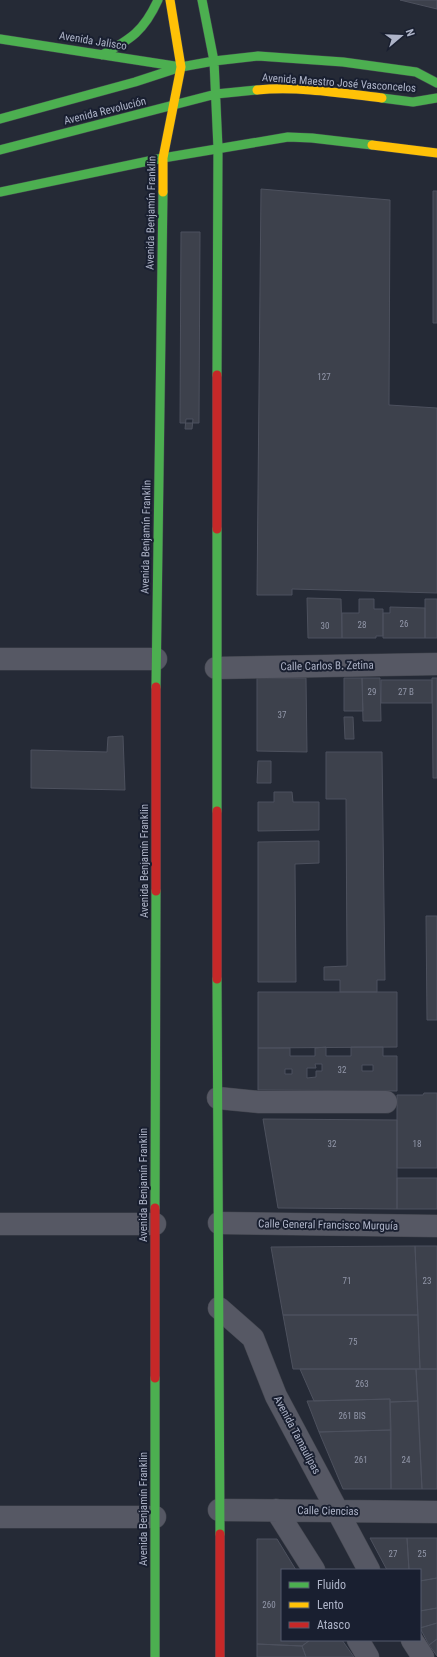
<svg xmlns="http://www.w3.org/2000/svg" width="437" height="1657" font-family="'Roboto Condensed',sans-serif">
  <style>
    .building { fill: #3d414c; stroke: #4d515e; fill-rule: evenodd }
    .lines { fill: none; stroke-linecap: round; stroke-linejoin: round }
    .street-casing { stroke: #42454e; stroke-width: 23 }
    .fast-casing { stroke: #42454e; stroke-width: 10 }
    .slow-casing { stroke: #42454e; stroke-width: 10 }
    .jam-casing { stroke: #42454e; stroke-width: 10 }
    .street { stroke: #565864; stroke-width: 22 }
    .fast { stroke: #4caf50; stroke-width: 9 }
    .slow { stroke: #ffc107; stroke-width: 9 }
    .jam { stroke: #c62828; stroke-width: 9 }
    .labels { text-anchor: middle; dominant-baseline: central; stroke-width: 4; stroke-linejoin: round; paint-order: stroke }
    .number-label { font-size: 9px; fill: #9297a9 }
    .street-label { font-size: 11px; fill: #aeb4c8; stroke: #191f30 }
  </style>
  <rect width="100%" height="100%" fill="#252a36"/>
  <path class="building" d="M400,0h37v9z
    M261,189l129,11 -1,205 48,3v185l-145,-4v6h-35z
    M433,191h4v132h-4z
    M181,232h19l-1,191h-19z
    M186,419h7l-1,10h-7z
    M307,598l34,1 1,39h-34z
    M359,599h15v10h9v27h-7v2h-34v-25h17z
    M425,599h12v39h-12z
    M390,607l35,1v30h-42v-25h7z
    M257,678h49l1,74 -50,-1z
    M344,678h18l1,33h-19z
    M362,678h18l1,43h-18z
    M432,678h5v100h-4z
    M381,680h51v23h-51z
    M344,717h9l1,22h-9z
    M123,736l2,54 -94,-2v-38l76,2 1,-15z
    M326,752h56l3,228h-8v12h-37v-12h-16v-13l23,-1 -1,-167h-20z
    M258,761h13v22h-14z
    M274,792h18l1,10h26v28l-61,1v-29h16z
    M319,841v22l-24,1 1,118h-38v-140z
    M426,916h11v104h-10z
    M258,992h139v55l-139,1z
    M326,1047v9h25v-9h32v9h14v35l-139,-1v-42h32v8h25v-8zM315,1064h7v7h-6v6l-9,1v-10h9zM362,1065h11v6h-11zM285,1069h7v5h-7z
    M424,1093h13v75h-40v-73h26z
    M263,1119l134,1v89l-119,-1z
    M397,1178h40v31h-40z
    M415,1246l3,69h-135l-12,-68z
    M415,1246h22v123h-17z
    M283,1315h135l2,54h-127z
    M300,1369h116l2,32 -28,1v-3l-76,2z
    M416,1369h21v120h-15z
    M390,1399l1,31 -72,2 -12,-31z
    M418,1401l4,88h-31l-1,-87z
    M391,1430v59h-48l-24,-57z
    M370,1538h37l2,32h-22z
    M407,1538h30v40l-17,3v-11h-11z
    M257,1539h20l19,31h-14v70h28l-8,6 -45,-2z
    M437,1578v30l-17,3v-30z
    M437,1608v15l-17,5v-17z
    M437,1623v16l-8,6 -9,-17z
    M437,1639v17l-8,-11z
    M310,1640h32l12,17h-48l-4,-11z
    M257,1644l45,2 4,11h-49z"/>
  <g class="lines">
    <g class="street-casing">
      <path id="street" d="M0,659h156
        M216,668l221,-4
        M218,1098l41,4h127
        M219,1223l218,3
        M0,1224h155
        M219,1308l34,30 23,58 93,174
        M219,1510l218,2
        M276,1510l38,60
        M0,1517h155
        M358,1640l10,17
        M412,1640l11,17"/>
    </g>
    <g class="fast-casing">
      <path id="fast" d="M202,0l12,61 4,87 -1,227
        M0,39l181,28
        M102,55c29,-16 42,-24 56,-55
        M382,98l31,4 24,-4
        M0,119l135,-37 46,-15 33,-6 44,-5 85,6 73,10 21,11
        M0,150l216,-56 41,-4
        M0,192l163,-34 125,-21 24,1 60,7
        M217,529v282
        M156,687l7,-495
        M217,979l3,555
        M155,1208l1,-317
        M155,1657v-279"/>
    </g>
    <g class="slow-casing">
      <path id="slow" d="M257,90c41,-4 84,3 125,8
        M372,145l65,8
        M163,192v-34l18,-91 -11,-67"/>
    </g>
    <g class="jam-casing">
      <path id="jam" d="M217,529v-154
        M217,811v168
        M156,891v-204
        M155,1378v-170
        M220,1534v123"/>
    </g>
    <use href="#street" class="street"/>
    <use href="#fast" class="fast"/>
    <use href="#slow" class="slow"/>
    <use href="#jam" class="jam"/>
  </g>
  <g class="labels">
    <g class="number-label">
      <text x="324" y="377">127</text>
      <text x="404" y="624">26</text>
      <text x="362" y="625">28</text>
      <text x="325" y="626">30</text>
      <text x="372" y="692">29</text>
      <text x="406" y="692">27 B</text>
      <text x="282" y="715">37</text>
      <text x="342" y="1070">32</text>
      <text x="332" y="1144">32</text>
      <text x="417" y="1144">18</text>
      <text x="347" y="1281">71</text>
      <text x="427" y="1281">23</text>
      <text x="353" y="1342">75</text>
      <text x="362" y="1384">263</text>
      <text x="352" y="1416">261 BIS</text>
      <text x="361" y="1460">261</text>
      <text x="406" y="1460">24</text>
      <text x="393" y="1554">27</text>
      <text x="422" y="1554">25</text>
      <text x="269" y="1605">260</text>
    </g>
    <g class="street-label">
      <text transform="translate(93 41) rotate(9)">Avenida Jalisco</text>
      <text transform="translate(339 83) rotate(4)">Avenida Maestro José Vasconcelos</text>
      <text transform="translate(105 111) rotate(-14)">Avenida Revolución</text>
      <text transform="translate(151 213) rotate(-89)">Avenida Benjamín Franklin</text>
      <text transform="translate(146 537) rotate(-89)">Avenida Benjamín Franklin</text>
      <text transform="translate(327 666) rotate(-1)">Calle Carlos B. Zetina</text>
      <text transform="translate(144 861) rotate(-90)">Avenida Benjamín Franklin</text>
      <text transform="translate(143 1185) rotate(-90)">Avenida Benjamín Franklin</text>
      <text transform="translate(328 1225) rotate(1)">Calle General Francisco Murguía</text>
      <text transform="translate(297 1435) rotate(62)">Avenida Tamaulipas</text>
      <text transform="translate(143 1509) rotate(-90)">Avenida Benjamín Franklin</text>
      <text transform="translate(328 1511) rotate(1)">Calle Ciencias</text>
    </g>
  </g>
  <rect x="281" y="1569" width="140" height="72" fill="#191f30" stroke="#555b6d"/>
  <rect x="289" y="1582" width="20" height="6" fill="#4caf50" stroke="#555b6d"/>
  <text x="317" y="1589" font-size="12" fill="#aeb4c8">Fluido</text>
  <rect x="289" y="1602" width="20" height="6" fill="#ffc107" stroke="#555b6d"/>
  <text x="317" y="1609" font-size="12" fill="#aeb4c8">Lento</text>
  <rect x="289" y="1622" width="20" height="6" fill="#c62828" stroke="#555b6d"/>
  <text x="317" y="1629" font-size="12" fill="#aeb4c8">Atasco</text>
  <g transform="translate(401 36) rotate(71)" stroke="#191f30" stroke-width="3" paint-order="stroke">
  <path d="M0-3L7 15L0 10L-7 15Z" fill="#aeb4c8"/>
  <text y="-6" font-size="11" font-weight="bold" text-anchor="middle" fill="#aeb4c8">N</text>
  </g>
</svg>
